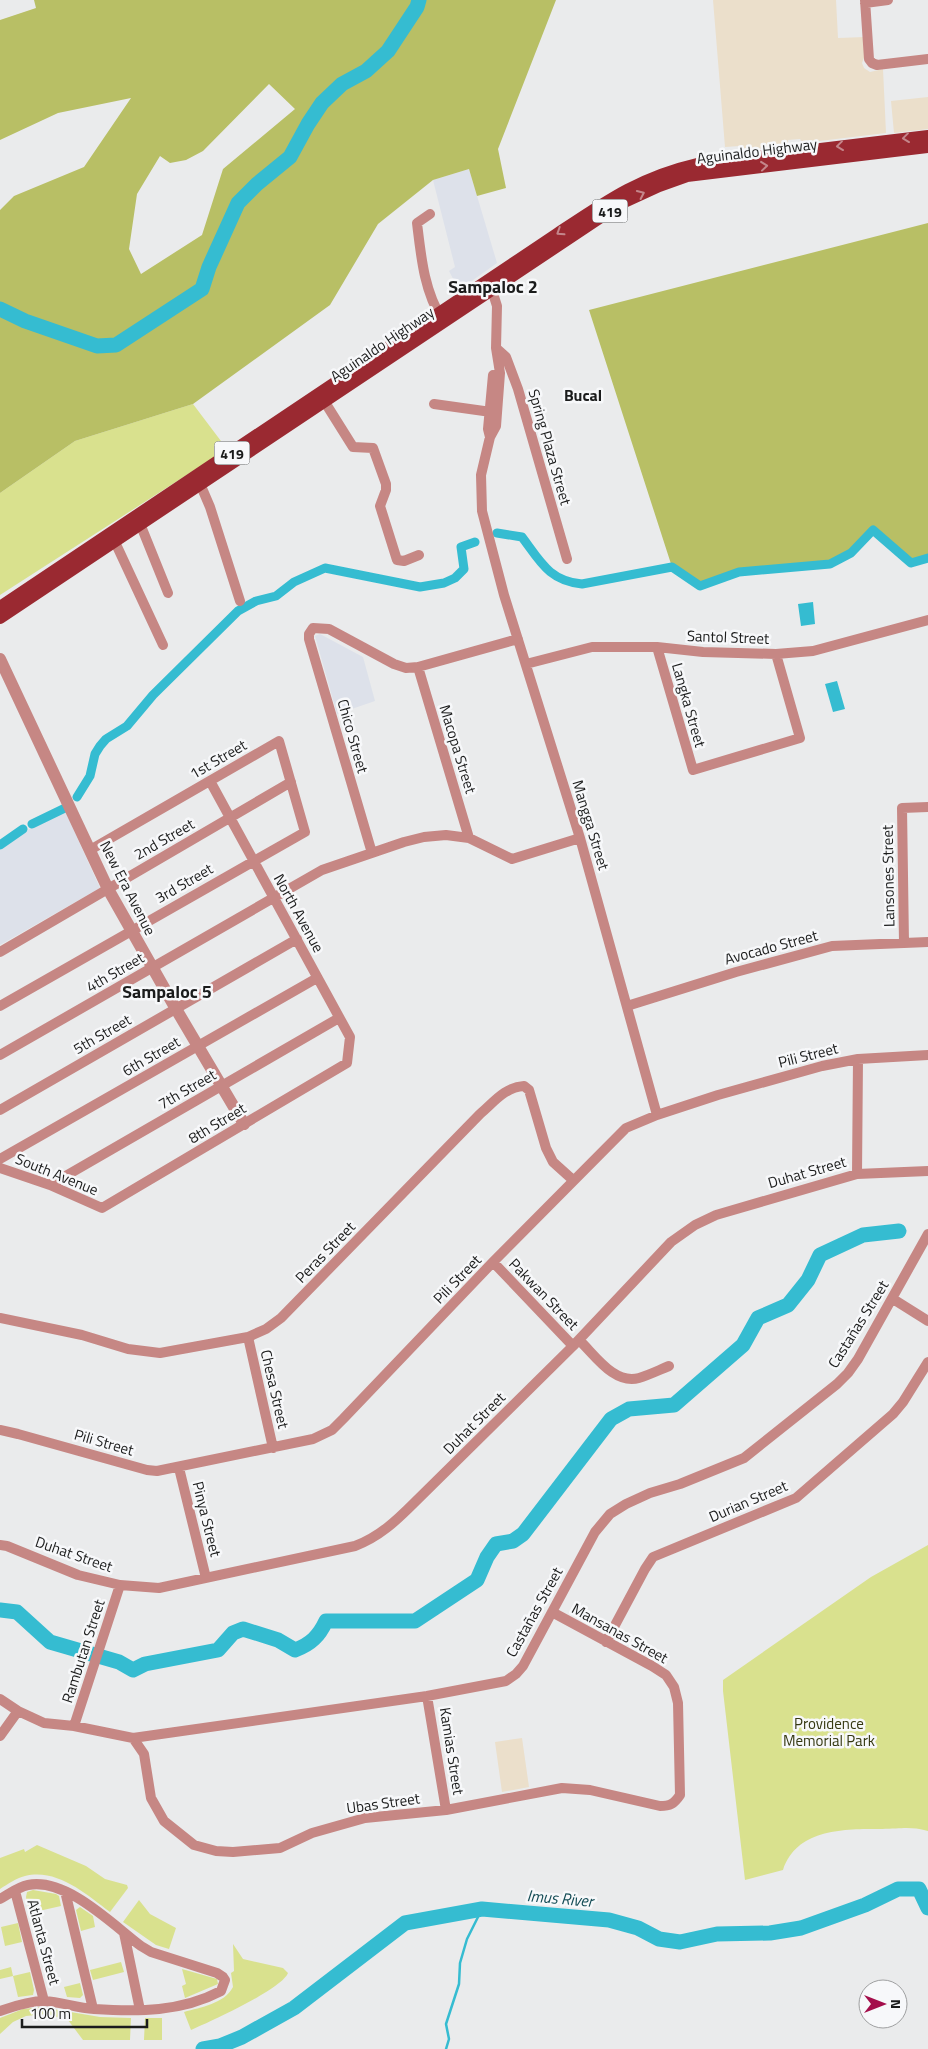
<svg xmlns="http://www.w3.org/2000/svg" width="928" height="2049" font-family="'Titillium Web',sans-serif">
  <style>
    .industrial { fill: #ebdfcb }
    .built { fill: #dde1ea }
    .green { fill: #d9e18e }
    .forest { fill: #b8bf65; fill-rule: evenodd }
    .water { fill: #35bcd1 }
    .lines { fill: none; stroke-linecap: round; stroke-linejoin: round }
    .stream { stroke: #35bcd1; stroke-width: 2.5 }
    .canal { stroke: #35bcd1; stroke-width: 9 }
    .river { stroke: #35bcd1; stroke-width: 15 }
    .minor { stroke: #c68784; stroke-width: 10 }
    .tertiary { stroke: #c68784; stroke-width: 12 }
    .primary { stroke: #9a2931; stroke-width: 12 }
    .oneway { stroke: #c4868b }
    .labels { text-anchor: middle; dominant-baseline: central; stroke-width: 5; stroke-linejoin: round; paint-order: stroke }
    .shield { fill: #f7f8fa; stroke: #5d5e5f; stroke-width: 1 }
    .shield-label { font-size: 14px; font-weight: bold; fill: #1b1c1c }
    .street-label { font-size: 15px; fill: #1b1c1c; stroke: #f7f8fa }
    .park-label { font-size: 15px; fill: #353811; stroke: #f7f8fa }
    .neighbourhood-label { font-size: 16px; font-weight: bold; fill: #1b1c1c; stroke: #f7f8fa }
    .water-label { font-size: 16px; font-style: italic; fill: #144c55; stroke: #f7f8fa }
    .quarter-label { font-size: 18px; font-weight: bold; fill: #1b1c1c; stroke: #f7f8fa }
  </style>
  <rect width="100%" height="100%" fill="#eaebec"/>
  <path class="industrial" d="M713,0h123l2,38 27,-1v18l-3,8 2,5 6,4 13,-3 3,64 -83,10 -3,-4 -12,1v5l-47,6 -1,-5 -15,1z
    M928,97v32l-34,4 -3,-32z
    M522,1738l7,49 -27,5 -7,-50z"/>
  <path class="built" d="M469,169l28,94 -38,27 -10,-19 6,-4 -22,-87z
    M320,634l43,23 12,44 -38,13 -22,-78z
    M65,811l35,77 -100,57v-96l32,-22z"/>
  <path class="green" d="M193,404l34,45 -227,146v-102l75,-52z
    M928,1545v286c-19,-5 -27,-2 -46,-2 -37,0 -85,-1 -99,41l-38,10 -22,-189v-11l148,-103z
    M37,1845l49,21 19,13 22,6 1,3 -18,24c-24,-18 -53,-44 -85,-36 -9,2 -17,8 -25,13v-31l24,-9 1,3z
    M33,1890l23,4 3,2 2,10 -31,7 -4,-16 1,-5z
    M139,1900l11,14 26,14 -7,21 -13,-4 -33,-23z
    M80,1907l13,9 2,11 -14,4 -5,-21z
    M18,1923l4,19 -17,4 -4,-19z
    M233,1944l10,15 40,9 5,5c-6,16 -78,49 -97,57l-7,-18c17,-5 40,-8 49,-25l-2,-14 3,-2z
    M121,1962l3,10 -31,8 -3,-10z
    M11,1967l2,9 17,-4 4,18 -1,5 -15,2 -5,-21 -13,3v-9z
    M182,1969l35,10 1,5 -33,14 -3,-12 4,-2z
    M80,1983l3,12 -3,3 -13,-1 -3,-10z
    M41,2007l59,10 31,1 -1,22h-47l-15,-20 -22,-6 -20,2 -13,6 -13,12v-16l23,-9z
    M145,2018h17v22h-18z"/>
  <path class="forest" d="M34,0h522l-58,149 8,39 -29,8 -8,-27 -36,11 -55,44 -48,81 -137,99 -118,37 -75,52v-283l14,-14 70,-29 47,-69 -73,15 -58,27v-120l36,-12zM269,84l26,25 -72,60 -21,66 -61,39 -12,-25 8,-55 23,-38 10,7 16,-3 17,-9z
    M928,223v335l-17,5 -38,-32 -22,22 -21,11 -91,8 -39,14 -28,-19 -83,-257z"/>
  <path class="water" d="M813,602l2,22 -14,2 -3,-22z
    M837,681l8,28 -12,3 -8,-28z"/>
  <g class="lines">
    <path class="stream" d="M446,2049l3,-10 -3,-15 13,-40 1,-21 7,-24 15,-30"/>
    <path class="canal" d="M497,533l25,4c18,24 27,44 60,47l90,-17 28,19 39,-14 91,-8 21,-11 22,-23 38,33 17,-5
      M77,797l13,-21 5,-22 5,-8 6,-7 21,-13 26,-31 85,-84 18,-10 20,-5 18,-14 31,-14 95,19 24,-4 11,-5 9,-9 -3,-22 14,-5
      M32,824l33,-16
      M0,845l23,-16"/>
    <path class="river" d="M0,309l25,12 72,25 19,-1 86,-56 7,-22 29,-64 19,-19 33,-27 18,-33 14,-21 20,-19 24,-13 22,-20 29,-44 2,-7
      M0,1610l17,2 33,30 69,20 14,8 12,-6 73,-14 15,-17 10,-4 35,11 17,10c16,-6 24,-14 31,-29h89l62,-41 10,-23 9,-13 17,-3 10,-7 88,-115 18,-10 45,-4 69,-60 15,-27 30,-13 20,-25 12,-25 43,-20 36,-4
      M203,2049l17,-3 22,-9 52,-29 111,-85 77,-14 127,11 29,8 21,11 21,3 37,-8 53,-1 31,-5 64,-23 33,-16h21l9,19"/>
    <path class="minor" d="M865,0l4,59 3,4 5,2 51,-6
      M865,3l23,-3
      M430,214l-13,9c4,33 7,68 25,96
      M490,284l7,22 -1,42 4,25 -4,53 -6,11 -9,38 1,36 22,84 76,243 77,277
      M496,348l10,9 12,32 49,170
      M321,396l32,51 20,1 13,36v6l-6,16 17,54 7,1 15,-6
      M434,404l57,8
      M490,437l-2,-8 5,-54
      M198,479l12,28 30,94
      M141,526l27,67
      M115,542l48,103
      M657,647l36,123 107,-32 -24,-84
      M526,664l66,-17h65l46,5 73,2 37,-3 115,-31
      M418,667l51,171
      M372,853l-63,-214v-5l4,-6 16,1 65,35 12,4 12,-1 100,-28
      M904,943l-2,-135 26,-1
      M0,952l291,-170
      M0,1006l305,-174 -26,-91 -189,109
      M627,1006l109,-34 96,-26 96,-4
      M0,1055l322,-185 82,-28 20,-5 22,-2 23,3 43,21 68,-21
      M0,1110l297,-171
      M0,1159l317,-181
      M0,1168l50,17 52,23 245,-145 3,-26 -140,-256
      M857,1174l1,-115
      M50,1185l289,-167
      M493,1262l80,84
      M893,1299l35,22
      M0,1318l82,17 46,14 32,4 88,-16 18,-8 15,-11 199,-204c14,-12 25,-27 44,-28l5,4 17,58 7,14 20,18
      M248,1337l25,111
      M579,1340c16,15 35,45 60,38 10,-3 20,-8 30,-12
      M0,1430l18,4 129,36 10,1 156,-32 19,-9 11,-11 150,-157 133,-134 31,-13 61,-20 104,-29 36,-7 70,-4
      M179,1468l27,110
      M0,1545l7,1 71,29 42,10 39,3 196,-42c24,-9 41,-25 59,-43l159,-157 98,-104 24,-17 21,-10 141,-41 71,-3
      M606,1642l39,-73 8,-12 143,-59 97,-84 10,-12 25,-40
      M427,1696l19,114
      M0,1699l18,12 26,12 30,3 59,12 294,-42 79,-15 10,-7 7,-8 72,-134 15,-18 16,-10 24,-11 30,-9 64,-26 93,-74 11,-11 10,-14 70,-125
      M74,1726l46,-141
      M0,1736l18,-25
      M133,1738l11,16 7,44 13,23 30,24 22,6 17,1 47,-4 32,-15 53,-15 81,-8 116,-22 28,2 70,16c10,0 14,-2 20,-11l-2,-92 -4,-16 -8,-12 -14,-9 -100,-54
      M15,1891l29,110
      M65,1891l28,118
      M0,1899c9,-5 18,-12 28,-14 38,-8 85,40 113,61l10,6 66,21 6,4 2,3 -4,11c-40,21 -83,21 -127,18 -17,-1 -33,-7 -49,-8 -16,0 -31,5 -45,10
      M124,1933l16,77"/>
    <path class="tertiary" d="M0,659l108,230 68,120 68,115"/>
    <path class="primary" d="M0,607l557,-373c48,-32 83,-57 140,-70l231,-28
      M0,618l622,-415 37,-17 28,-10 241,-29"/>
  </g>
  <defs><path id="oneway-chevron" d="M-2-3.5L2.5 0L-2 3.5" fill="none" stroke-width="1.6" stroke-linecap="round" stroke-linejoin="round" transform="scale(1.25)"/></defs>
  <g class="oneway">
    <use href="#oneway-chevron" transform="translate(906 138) rotate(173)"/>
    <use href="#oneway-chevron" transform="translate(840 146) rotate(173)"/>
    <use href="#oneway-chevron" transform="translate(764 166) rotate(-6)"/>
    <use href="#oneway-chevron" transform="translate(641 194) rotate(-25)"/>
    <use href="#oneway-chevron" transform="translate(560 232) rotate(147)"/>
  </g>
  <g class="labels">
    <g class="shield">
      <rect x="592.5" y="199.5" width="35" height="23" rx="4"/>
      <rect x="214.5" y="441.5" width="35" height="23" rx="4"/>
    </g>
    <g class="shield-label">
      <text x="610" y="211">419</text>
      <text x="232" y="453">419</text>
    </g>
    <g class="street-label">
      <text transform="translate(757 151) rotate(-7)">Aguinaldo Highway</text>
      <text transform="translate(382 344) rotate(-34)">Aguinaldo Highway</text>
      <text transform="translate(550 447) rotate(74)">Spring Plaza Street</text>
      <text transform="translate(728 637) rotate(2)">Santol Street</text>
      <text transform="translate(689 705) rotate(74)">Langka Street</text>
      <text transform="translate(353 736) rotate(74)">Chico Street</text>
      <text transform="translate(458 749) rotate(73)">Macopa Street</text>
      <text transform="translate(218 759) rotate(-30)">1st Street</text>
      <text transform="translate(591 825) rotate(73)">Mangga Street</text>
      <text transform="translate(164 839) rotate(-30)">2nd Street</text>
      <text transform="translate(888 876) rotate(-91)">Lansones Street</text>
      <text transform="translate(184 883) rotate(-30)">3rd Street</text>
      <text transform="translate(128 888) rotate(63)">New Era Avenue</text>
      <text transform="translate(299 913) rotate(61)">North Avenue</text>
      <text transform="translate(771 947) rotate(-15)">Avocado Street</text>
      <text transform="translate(115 972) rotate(-30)">4th Street</text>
      <text transform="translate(102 1034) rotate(-30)">5th Street</text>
      <text transform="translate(808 1055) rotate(-14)">Pili Street</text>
      <text transform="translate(151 1056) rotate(-30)">6th Street</text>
      <text transform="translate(187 1089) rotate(-30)">7th Street</text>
      <text transform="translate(217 1123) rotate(-31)">8th Street</text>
      <text transform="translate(807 1172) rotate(-16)">Duhat Street</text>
      <text transform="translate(57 1174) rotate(22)">South Avenue</text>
      <text transform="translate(325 1252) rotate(-46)">Peras Street</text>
      <text transform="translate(457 1279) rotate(-46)">Pili Street</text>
      <text transform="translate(544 1294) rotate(46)">Pakwan Street</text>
      <text transform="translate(858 1324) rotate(-58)">Castañas Street</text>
      <text transform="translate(275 1389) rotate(77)">Chesa Street</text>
      <text transform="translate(474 1423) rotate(-45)">Duhat Street</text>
      <text transform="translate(104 1442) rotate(16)">Pili Street</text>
      <text transform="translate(748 1501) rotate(-23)">Durian Street</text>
      <text transform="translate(207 1519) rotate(76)">Pinya Street</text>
      <text transform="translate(74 1554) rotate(19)">Duhat Street</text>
      <text transform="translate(534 1612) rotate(-61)">Castañas Street</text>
      <text transform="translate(620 1633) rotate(29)">Mansanas Street</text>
      <text transform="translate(83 1651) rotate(-72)">Rambutan Street</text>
      <text transform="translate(452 1751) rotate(81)">Kamias Street</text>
      <text transform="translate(383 1803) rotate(-8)">Ubas Street</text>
      <text transform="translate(44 1942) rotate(75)">Atlanta Street</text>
    </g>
    <g class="park-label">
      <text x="829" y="1723">Providence<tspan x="829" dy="17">Memorial Park</tspan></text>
    </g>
    <g class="neighbourhood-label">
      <text x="583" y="395">Bucal</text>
    </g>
    <g class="water-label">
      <text transform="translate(560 1898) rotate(5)">Imus River</text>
    </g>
    <g class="quarter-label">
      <text x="493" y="286">Sampaloc 2</text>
      <text x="167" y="991">Sampaloc 5</text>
    </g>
  </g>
  <g transform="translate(883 2004) rotate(90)"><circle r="24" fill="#f7f8fa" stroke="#9fa0a1"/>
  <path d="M0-4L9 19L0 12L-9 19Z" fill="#a40e4b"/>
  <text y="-8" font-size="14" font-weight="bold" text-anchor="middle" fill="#1b1c1c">N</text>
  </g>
  <path d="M22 2019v8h125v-8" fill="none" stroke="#1b1c1c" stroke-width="2.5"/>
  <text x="30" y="2019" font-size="15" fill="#1b1c1c" stroke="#f7f8fa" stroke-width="4" paint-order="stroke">100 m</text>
</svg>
